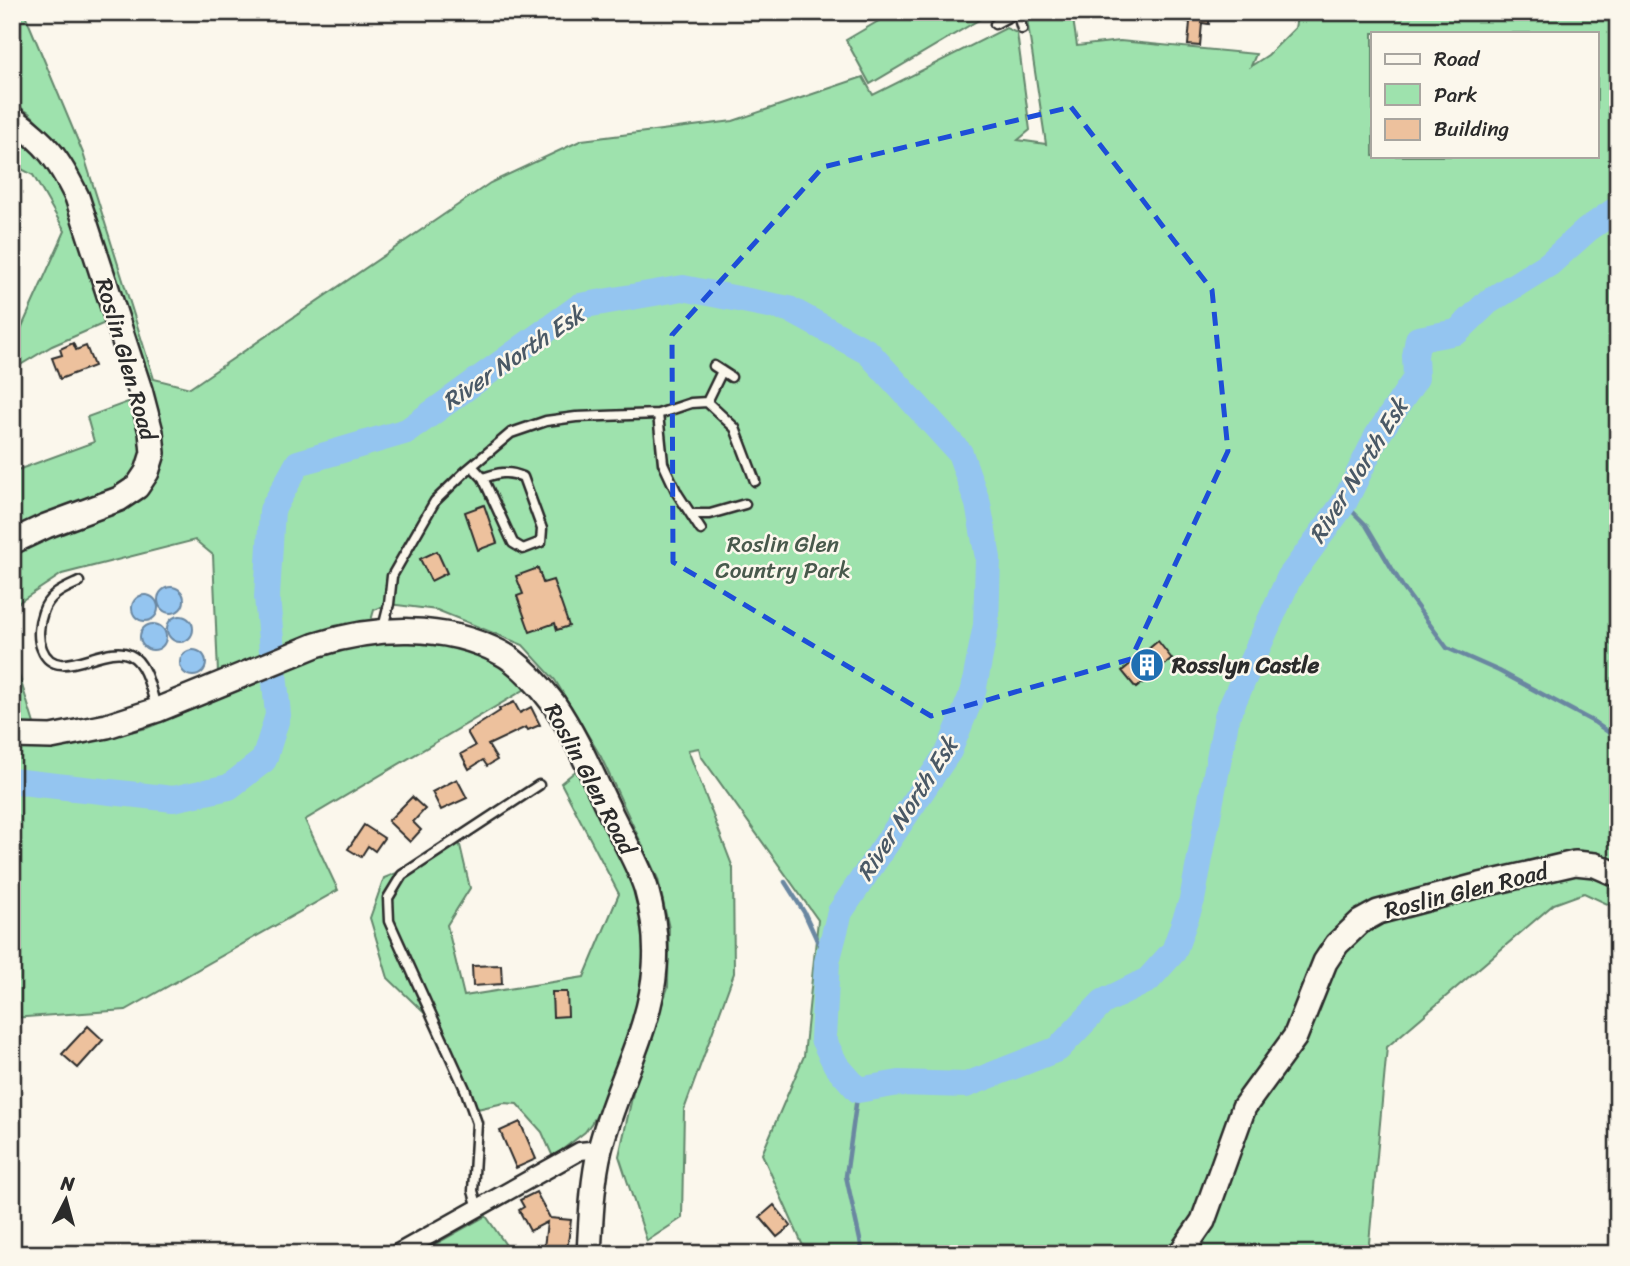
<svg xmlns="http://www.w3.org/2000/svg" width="1630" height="1266" font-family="Sriracha,sans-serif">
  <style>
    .green { fill: #9ee2ad; stroke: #64866c; stroke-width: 2; fill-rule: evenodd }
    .water { fill: #94c5f0; stroke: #6a87a1; stroke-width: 2 }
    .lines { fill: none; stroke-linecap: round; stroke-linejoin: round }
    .stream { stroke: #6a87a1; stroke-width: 4.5 }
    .river { stroke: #94c5f0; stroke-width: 26 }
    .building { fill: #edc19d; stroke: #2b2b2b; stroke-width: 2 }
    .lane-casing { stroke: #2b2b2b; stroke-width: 13 }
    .street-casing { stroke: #2b2b2b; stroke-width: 21 }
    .secondary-casing { stroke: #2b2b2b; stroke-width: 28 }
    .lane { stroke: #fbf7ec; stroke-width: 8 }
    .street { stroke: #fbf7ec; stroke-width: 16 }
    .secondary { stroke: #fbf7ec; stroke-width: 23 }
    .marked { fill: none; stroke: #1d4ed8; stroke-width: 5; stroke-dasharray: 14 9; stroke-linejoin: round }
    .labels { text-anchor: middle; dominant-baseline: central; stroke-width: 5; stroke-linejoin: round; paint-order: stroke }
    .street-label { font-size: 23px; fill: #2b2b2b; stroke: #fbf7ec }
    .park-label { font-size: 23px; fill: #48594c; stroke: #fbf7ec }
    .poi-label { font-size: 23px; font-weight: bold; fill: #2b2b2b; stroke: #fbf7ec; text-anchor: start }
    .water-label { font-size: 24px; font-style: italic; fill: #4a5966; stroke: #fbf7ec }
  </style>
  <rect width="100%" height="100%" fill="#fbf7ec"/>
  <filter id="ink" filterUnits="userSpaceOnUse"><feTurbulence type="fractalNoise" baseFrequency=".0143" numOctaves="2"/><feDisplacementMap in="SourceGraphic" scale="14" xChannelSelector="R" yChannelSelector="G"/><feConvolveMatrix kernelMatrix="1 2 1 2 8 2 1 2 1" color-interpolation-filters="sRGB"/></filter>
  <g filter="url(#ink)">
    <path class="green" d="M12,12h12l59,141 71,226 36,9 300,-205 92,-43 151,-19 130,-44 10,18 133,-67 11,5 13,97 -12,10 28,4 -19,-125 10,-7h35l5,34 43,-5 136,13 -5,12 17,-11 27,-27 3,-16h320v897l-34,-16 -30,11 -167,143 -19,207h-569l5,-6 -42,-94 42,-98 14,-136 -117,-164 -2,-8 -11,2 45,118 1,105 -50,137 -2,108 -35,23 -28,-85 16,-72 33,-97 1,-59 -11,-49 -57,-122 -46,-77 -32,-35 -86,-35 -48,-6 -15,6 -4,14 108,27 20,10 29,27 -222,132 33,70 -212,120 -114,8v-365l28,90 40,1 67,-16 173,-72 -8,-21 -94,38 -5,-118 -18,-15 -133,34 -50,33v-57l139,-73 -64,-282 -24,-48 -34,-34 -17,-11zM1373,33h224v123h-224z
      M894,12h98l-122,72 -24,-44z
      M12,127l49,50 51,143 -60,26 -40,24v-27l4,-3 49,-109 -32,-56 -21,-11z
      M136,399l8,53 -12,32 -120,51v-63l82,-30 -7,-25z
      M578,769l59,120 11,50 -10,76 -38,96 -15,21 -32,25 -11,-25 -25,-28 -13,-1 -27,6 -35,-79 -54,-52 -18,-60 14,-40 38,-15 37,-22 11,47 -23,37 17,71 120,-19 35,-83 -58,-111z
      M486,1216l26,38h-94z"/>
    <path class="water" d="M158 600a13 13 0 1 1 26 0a13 13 0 1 1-26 0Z
      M132 608a13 13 0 1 1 26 0a13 13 0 1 1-26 0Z
      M167 629a13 13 0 1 1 26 0a13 13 0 1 1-26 0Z
      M140 637a13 13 0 1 1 26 0a13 13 0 1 1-26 0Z
      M180 663a13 13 0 1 1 26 0a13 13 0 1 1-26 0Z"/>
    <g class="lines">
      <path class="stream" d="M1344,503l22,22 38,64 43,59 52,23 95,51 24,17
        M785,882l19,30 23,50
        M858,1090l-12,86 16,73 -1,5"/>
      <path class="river" d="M12,781l161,18 56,-12 35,-27 14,-45 -11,-118 5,-87 26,-47 109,-32 173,-125 103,-18 106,21 79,43 92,101 18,51 10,54 -2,67 -13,67 -24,59 -109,161 -13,50 -4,77 13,26 22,25 41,-7 67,2 92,-36 45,-47 45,-22 26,-29 18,-51 35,-184 62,-138 55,-75 33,-67 39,-58 -1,-22 3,-17 39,-7 31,-30 61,-38 38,-34 31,-22"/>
    </g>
    <path class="building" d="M1177,12h33l-1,12 -7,-1 -2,23 -12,-1 2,-23 -13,-2z
      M73,343l3,7 10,-4 8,20 -34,13 -8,-21 10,-3 -2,-6z
      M484,505l13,38 -19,7 -13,-38z
      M437,551l10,22 -16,8 -11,-22z
      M538,568l5,15 10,-3 16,46 -12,4 -2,-7 -25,9 -13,-36 6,-2 -7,-18z
      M1158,641l14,18 -36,29 -14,-17z
      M514,702l6,11 11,-6 9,18 -12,5 -2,-3 -38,18 9,15 -10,6 -4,-6 -14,9 -8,-15 14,-8 -8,-14 33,-21 -1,-2z
      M457,779l10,19 -26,12 -9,-18z
      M412,797l13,12 -12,13 8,8 -11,12 -22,-21z
      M364,825l20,13 -9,13 -7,-5 -7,11 -13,-8z
      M501,965l1,19 -29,2 -1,-20z
      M552,992h15l1,24 -15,1z
      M88,1026l15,14 -25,28 -16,-14z
      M520,1122l16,37 -20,9 -16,-37z
      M536,1192l14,26 21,2 -4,31 -23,-3 3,-26 -17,9 -11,-21 5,-3 -4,-7z
      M774,1205l17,21 -14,11 -17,-20z"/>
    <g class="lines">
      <g class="lane-casing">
        <path id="lane" d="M1017,12l5,17
          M995,24l22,-12
          M714,366l17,11
          M707,402l15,-31
          M658,414l5,49 14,30 24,37
          M472,466l11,12 30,65 10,6 18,-7 1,-13 -19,-52c-15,-7 -26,-4 -40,1
          M693,514h17l35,-10
          M79,582c-15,7 -30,12 -36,30 -4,11 -6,26 -1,37 14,37 62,-7 88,6 16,7 21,36 26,52
          M383,628l6,-24 3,-28 43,-75 31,-30 45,-38 35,-12 30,-4 82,-3 33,-11 16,-1 28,26 20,53
          M478,1208l-5,-17 4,-68 -12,-34 -76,-168 -1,-23 14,-23 137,-90"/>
      </g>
      <g class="street-casing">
        <path id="street" d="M396,1254l184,-103 20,-2"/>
      </g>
      <g class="secondary-casing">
        <path id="secondary" d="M12,118c35,26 46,40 65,79l63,193 11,42 2,21 -6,19 -10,15 -18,12 -73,27 -34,16
          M12,736l39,1 56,-11 50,-16 159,-65c59,-19 129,-22 185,8 18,9 41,35 53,51 21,30 40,75 56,108 12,25 28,51 36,76 7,25 11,54 9,79 -4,63 -40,121 -55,182 -8,33 -9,70 -11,105
          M1180,1254l23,-33 41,-114 51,-70 30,-75 12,-18 23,-22 18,-10 98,-26 99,-23 20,2 23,10"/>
      </g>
      <use href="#lane" class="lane"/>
      <use href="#street" class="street"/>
      <use href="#secondary" class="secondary"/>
    </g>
  </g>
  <path class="marked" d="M1071,107l141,183 16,161 -97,208 -200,57 -258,-154 -1,-227 151,-168z"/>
  <defs>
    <g id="building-disc" transform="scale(1.75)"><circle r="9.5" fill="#1f6fb2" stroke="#fbf7ec"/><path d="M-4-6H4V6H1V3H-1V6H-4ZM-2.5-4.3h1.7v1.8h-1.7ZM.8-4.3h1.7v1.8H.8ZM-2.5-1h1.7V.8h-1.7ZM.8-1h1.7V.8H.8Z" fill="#fff"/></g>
  </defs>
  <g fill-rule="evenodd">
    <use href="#building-disc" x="1147" y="665"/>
  </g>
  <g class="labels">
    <g class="street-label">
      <text transform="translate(126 359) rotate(74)">Roslin Glen Road</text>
      <text transform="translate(590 779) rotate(62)">Roslin Glen Road</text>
      <text transform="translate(1466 891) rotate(-14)">Roslin Glen Road</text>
    </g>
    <g class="park-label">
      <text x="783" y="544">Roslin Glen<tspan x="783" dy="26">Country Park</tspan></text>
    </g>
    <g class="poi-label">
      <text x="1172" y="665">Rosslyn Castle</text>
    </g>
    <g class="water-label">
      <text transform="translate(513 358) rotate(-34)">River North Esk</text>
      <text transform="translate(1358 471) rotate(-58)">River North Esk</text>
      <text transform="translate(907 809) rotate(-57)">River North Esk</text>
    </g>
  </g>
  <rect width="1630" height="1266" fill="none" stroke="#fbf7ec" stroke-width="42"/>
  <rect x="21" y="21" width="1588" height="1224" fill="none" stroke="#2b2b2b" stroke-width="2.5" filter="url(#ink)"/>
  <rect x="1371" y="32" width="228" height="126" fill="#fbf7ec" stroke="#a8a59f" stroke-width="2"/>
  <rect x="1385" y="54" width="35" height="10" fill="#fbf7ec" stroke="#a8a59f" stroke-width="2"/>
  <text x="1434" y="66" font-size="21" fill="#2b2b2b">Road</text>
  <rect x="1385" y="84" width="35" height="21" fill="#9ee2ad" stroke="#a8a59f" stroke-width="2"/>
  <text x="1434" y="102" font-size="21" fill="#2b2b2b">Park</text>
  <rect x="1385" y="119" width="35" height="21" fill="#edc19d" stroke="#a8a59f" stroke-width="2"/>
  <text x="1434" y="136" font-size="21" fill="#2b2b2b">Building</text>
  <g transform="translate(66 1200) rotate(6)" stroke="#fbf7ec" stroke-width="5" paint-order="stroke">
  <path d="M0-5L12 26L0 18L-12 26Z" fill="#2b2b2b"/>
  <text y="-10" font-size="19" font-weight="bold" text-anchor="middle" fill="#2b2b2b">N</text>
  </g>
</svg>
